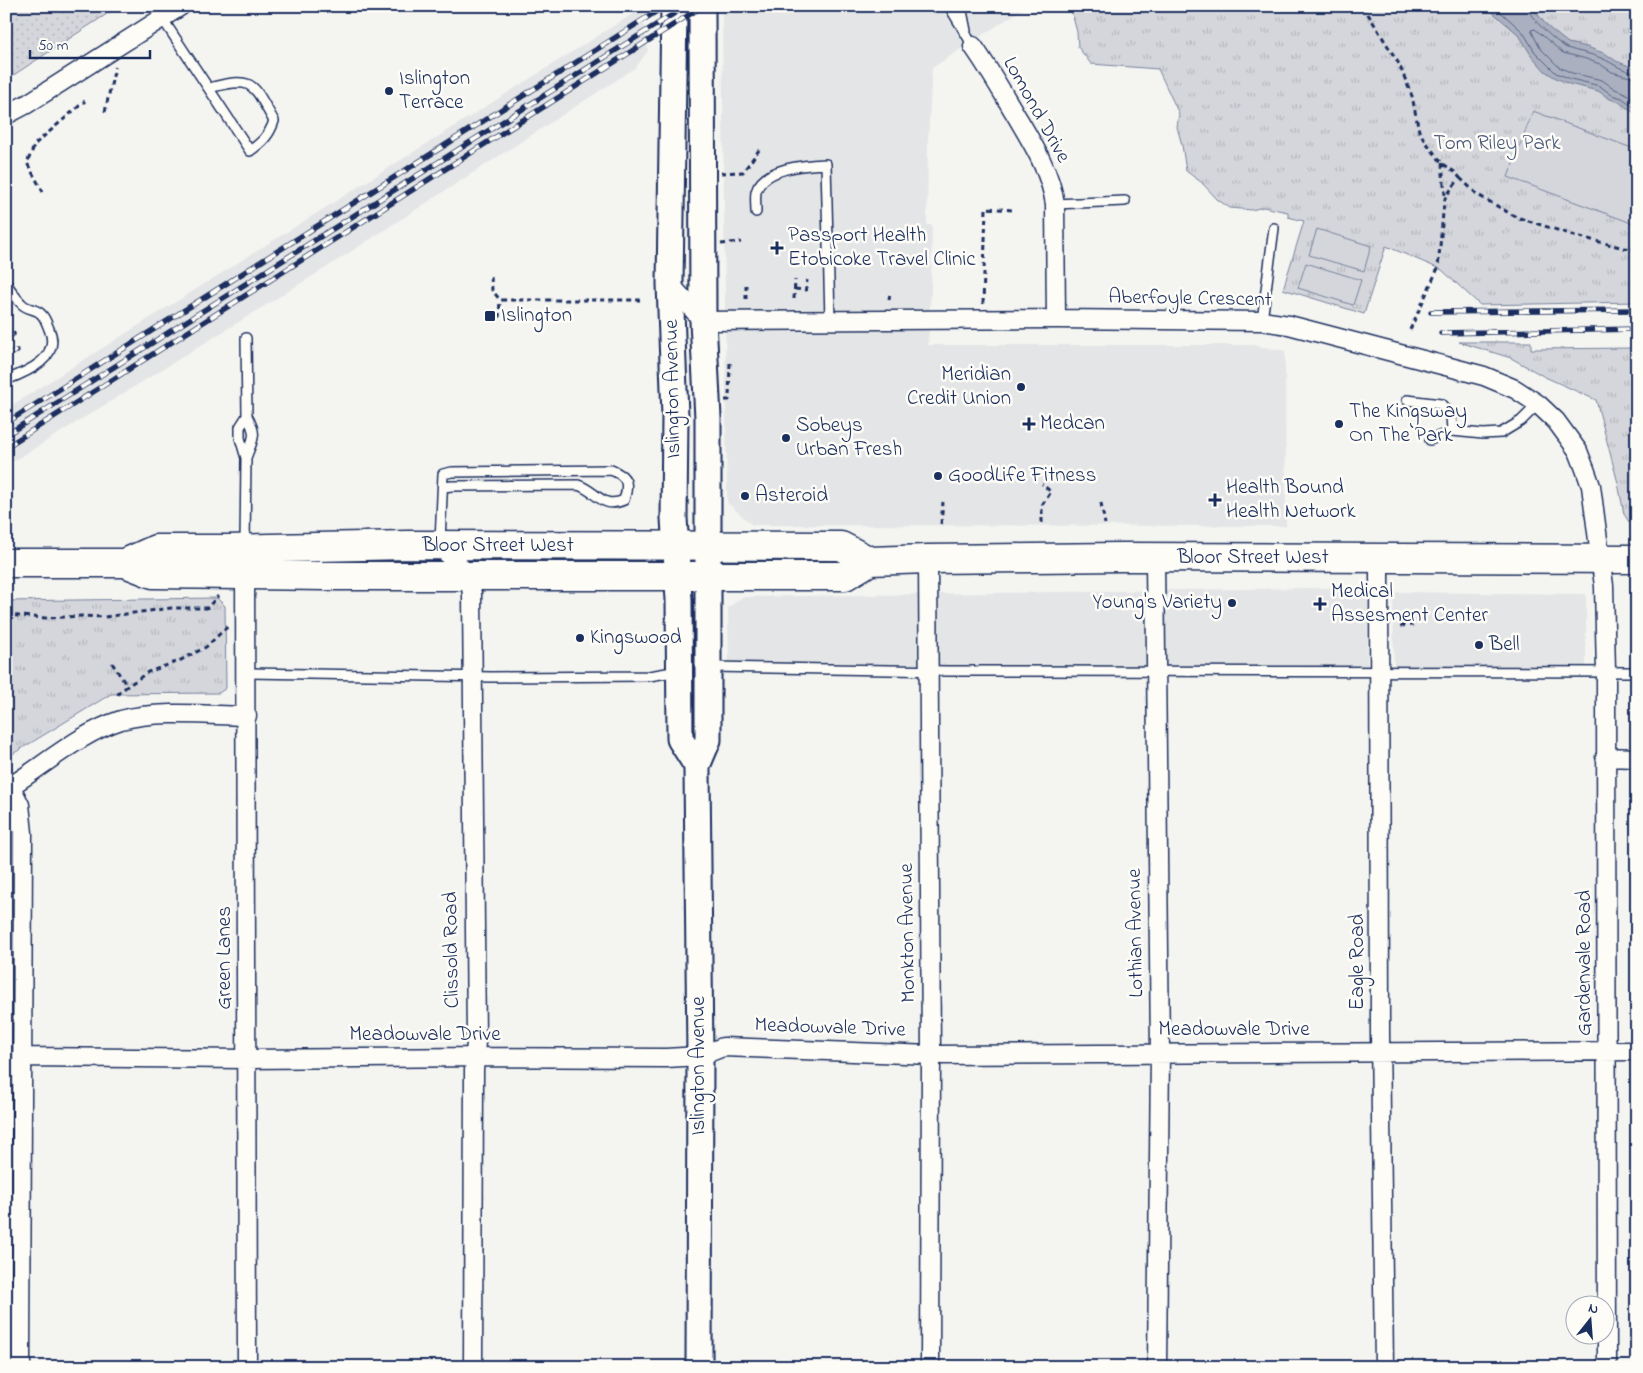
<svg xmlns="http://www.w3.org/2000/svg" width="1643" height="1373" font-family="'Indie Flower',sans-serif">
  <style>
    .built { fill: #e4e5e6 }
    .grass { fill: url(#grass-dots); stroke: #78829c }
    .park { fill: url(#park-tufts); stroke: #78829c }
    .pitch { fill: #d4d6db; stroke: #78829c }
    .water { fill: #aab0bf; stroke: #717c98 }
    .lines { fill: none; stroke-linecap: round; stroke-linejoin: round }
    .shore { stroke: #546385; stroke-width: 1 }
    .lane-casing { stroke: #1b2f5e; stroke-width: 12 }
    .street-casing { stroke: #1b2f5e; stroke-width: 21 }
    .secondary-casing { stroke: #1b2f5e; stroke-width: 29 }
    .primary-casing { stroke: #1b2f5e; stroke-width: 31 }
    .path { stroke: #1b2f5e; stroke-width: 3; stroke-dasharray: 5 4; stroke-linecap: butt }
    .lane { stroke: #fdfcf7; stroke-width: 9 }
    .street { stroke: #fdfcf7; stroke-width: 18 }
    .secondary { stroke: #fdfcf7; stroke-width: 25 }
    .primary { stroke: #fdfcf7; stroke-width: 28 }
    .rail-casing { stroke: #1b2f5e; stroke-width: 5.5 }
    .rail { stroke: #fdfcf7; stroke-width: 4; stroke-dasharray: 11; stroke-linecap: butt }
    .poi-dot { fill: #1b2f5e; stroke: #fdfcf7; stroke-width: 2 }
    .labels { text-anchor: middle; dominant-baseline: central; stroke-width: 5; stroke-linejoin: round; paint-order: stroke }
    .poi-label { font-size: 21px; fill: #1b2f5e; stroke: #fdfcf7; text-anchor: start }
    .street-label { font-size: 21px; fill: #1b2f5e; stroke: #fdfcf7 }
    .park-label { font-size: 21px; fill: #49597d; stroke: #fdfcf7 }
  </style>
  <defs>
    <pattern id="grass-dots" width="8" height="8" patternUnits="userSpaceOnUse" patternTransform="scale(1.25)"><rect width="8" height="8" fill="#d4d6db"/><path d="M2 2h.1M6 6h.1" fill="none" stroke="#b5b8be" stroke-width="1.8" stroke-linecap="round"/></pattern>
    <pattern id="park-tufts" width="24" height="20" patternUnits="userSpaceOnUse" patternTransform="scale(1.25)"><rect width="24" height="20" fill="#d4d6db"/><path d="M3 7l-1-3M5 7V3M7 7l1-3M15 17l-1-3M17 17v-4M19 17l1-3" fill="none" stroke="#b5b8be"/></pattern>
  </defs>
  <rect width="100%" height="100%" fill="#f4f4f1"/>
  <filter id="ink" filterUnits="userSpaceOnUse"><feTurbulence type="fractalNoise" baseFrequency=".02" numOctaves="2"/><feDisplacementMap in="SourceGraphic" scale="10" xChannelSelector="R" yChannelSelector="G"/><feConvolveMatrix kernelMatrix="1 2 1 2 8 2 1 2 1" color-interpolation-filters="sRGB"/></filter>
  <g filter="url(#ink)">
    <path class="built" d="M722,6h305l-95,62 -4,72 -1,85h5l-1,63 -3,57h325l32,6 1,175 -534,-1 -25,-23z
      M642,8l6,43 -13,17 -311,201 -318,197v-57z
      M1368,587l-1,84h-418l-220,2 -1,-65 14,-11z
      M1393,592l193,2v73l-192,5z"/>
    <path class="grass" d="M6,6h113l-113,74z"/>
    <path class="park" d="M1070,6h567v296l-157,3 -38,-35 -56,-24 -22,68 -81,-25 21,-68 -16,-4v-5l-25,-5 -11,3 -22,-2 -12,-8 -17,-18 -15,-11 -4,-26 -5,-18 2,-13 -21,-45 -67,-5 -13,-17 -1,-15z
      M1459,342h72v7l106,-1v176l-8,-2 -5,-8 -6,-31 -22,-83 -51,-23 -34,-19z
      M217,598l8,8 1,82 -7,5 -108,1 -105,64v-157z"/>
    <path class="pitch" d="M1533,111l104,39v75l-129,-48z
      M1317,229l54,17 -7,25 -55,-16z
      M1306,263l55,17 -8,25 -55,-17z"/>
    <path class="water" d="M1483,6h48l17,21 20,16 19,4 19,7 10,7 21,8v46l-18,-13 -9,-3 -12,-8 -29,-7 -15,-7 -9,-6 -14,-16 -12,-20 -29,-25z"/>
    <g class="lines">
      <path class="shore" d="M1494,6l29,26 12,20 21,21 15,6 29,7 12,9 10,3 15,11
        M1527,6c1,11 30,37 40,42 11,4 23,5 34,10 12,5 22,14 36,15
        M1637,79l-25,-7 -12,-8 -17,-6 -20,-5 -28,-24 -4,1 9,18 19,19 13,6 30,7 13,9 10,4 12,8"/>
      <g class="lane-casing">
        <path id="lane" d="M949,6l24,40
          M961,6l5,25
          M162,18l88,133c12,-9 19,-15 24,-30 -22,-38 -19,-45 -65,-33
          M1055,204l70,-3
          M756,212c0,-6 -1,-14 0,-20 7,-25 50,-27 70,-28l4,156
          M6,283c5,7 10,16 16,21 5,6 15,4 20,11 3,3 5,9 7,14 13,29 -22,43 -43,51
          M1262,321l12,-93
          M1407,400l34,4 10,11 1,16
          M1430,440l22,-9 31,3 18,-1 20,-12 17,-17
          M246,458c7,-20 12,-22 1,-42
          M440,542l3,-68 9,-2 159,-2c17,6 18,14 13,30 -22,10 -27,-9 -46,-15l-126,1 -9,1
          M245,545l1,-87 -6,-20v-11l7,-11 -1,-78
          M711,667l237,4 689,1
          M247,673l245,4 157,-1 30,-5"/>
      </g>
      <g class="street-casing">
        <path id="street" d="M973,46c15,21 28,44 41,66 17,29 36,58 41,92l1,115
          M6,115l21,-11 154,-98
          M670,284l33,37 353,-2 206,2 27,4 195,51 31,13 23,15 18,17 22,30 7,18 6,17 13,100 2,86 1,695
          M439,545l30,31 3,18 4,447 -2,30 -1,296
          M1379,557l1,475 4,335
          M1155,558l5,495 -3,314
          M928,559l3,496 -1,312
          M245,565l2,802
          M1605,757l32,1
          M11,787l9,18 3,28 -2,534
          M6,789c38,-23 72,-55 115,-69 34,-10 89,-5 126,-4
          M23,1057l224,2 229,-2 190,1 34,-2 23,-9 208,8 706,-4"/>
      </g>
      <g class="secondary-casing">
        <path id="secondary" d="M674,6l-4,278 5,132 -1,102 5,82 1,139 17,27
          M699,1367l1,-311 -3,-285v-5l11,-26v-322l-5,-97 -1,-315"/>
      </g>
      <g class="primary-casing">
        <path id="primary" d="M6,563h119l28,11 172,2h520l25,-15 58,-2 193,-2 516,2
          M125,563l31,-14h70l182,-4 433,1 29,15"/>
      </g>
      <path class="path" d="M1298,6v4
        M1363,6l36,58 13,32 7,35 6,10 17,22 14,10 4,5 -14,18 -2,6 -6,66 -29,64
        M105,112l10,-45
        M1442,163l3,32
        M721,173l22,-1 16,-22
        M1460,178l18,17 38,22 60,19 48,12 13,1
        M43,192l-16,-29 8,-19 50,-43
        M721,244l20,-2
        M491,277l1,13 8,10h140
        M795,289l11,1 1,-10
        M746,299v-16
        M794,299l1,-19
        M889,300l1,-8
        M983,304l3,-96 26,2
        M499,318l1,-18
        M725,400h4l1,-39
        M1101,503l4,21
        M1042,523v-18l9,-13 -9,-8
        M941,524l2,-22
        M6,615l40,3 35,-2 23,1 67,-9h36l11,-12
        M1400,626l13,-1
        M112,663l15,23
        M118,695l1,-3 29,-20 31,-11 27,-14 20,-19h3"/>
      <use href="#lane" class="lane"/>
      <use href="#street" class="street"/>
      <use href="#secondary" class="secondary"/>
      <use href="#primary" class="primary"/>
      <g class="rail-casing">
        <path id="rail" d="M1431,312l206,-2
          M1441,333l196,-4
          M6,336l7,-2
          M6,354l11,-3
          M6,423l659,-417
          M6,435l680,-429
          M6,447l697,-441"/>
      </g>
      <use href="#rail" class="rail"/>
    </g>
  </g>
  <g class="poi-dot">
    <circle cx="389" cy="91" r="5"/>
    <path d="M774.5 240.5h5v5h5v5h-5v5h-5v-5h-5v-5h5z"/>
    <rect x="484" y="310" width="12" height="12" rx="2.5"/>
    <circle cx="1021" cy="387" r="5"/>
    <path d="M1026.5 416.5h5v5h5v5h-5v5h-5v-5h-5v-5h5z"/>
    <circle cx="1339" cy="424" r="5"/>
    <circle cx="786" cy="438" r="5"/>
    <circle cx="938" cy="476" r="5"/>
    <circle cx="745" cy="496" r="5"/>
    <path d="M1212.5 492.5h5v5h5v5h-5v5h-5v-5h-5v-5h5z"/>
    <circle cx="1232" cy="603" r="5"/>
    <path d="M1317.5 596.5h5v5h5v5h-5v5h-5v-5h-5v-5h5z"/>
    <circle cx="580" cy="638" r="5"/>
    <circle cx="1479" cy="645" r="5"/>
  </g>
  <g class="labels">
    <g class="poi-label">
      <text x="399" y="79">Islington<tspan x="399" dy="24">Terrace</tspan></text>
      <text x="788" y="236">Passport Health<tspan x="788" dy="24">Etobicoke Travel Clinic</tspan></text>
      <text x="501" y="316">Islington</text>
      <text x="1011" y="375" text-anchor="end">Meridian<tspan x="1011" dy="24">Credit Union</tspan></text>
      <text x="1349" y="412">The Kingsway<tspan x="1349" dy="24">On The Park</tspan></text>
      <text x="1040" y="424">Medcan</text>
      <text x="796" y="426">Sobeys<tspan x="796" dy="24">Urban Fresh</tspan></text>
      <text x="948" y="476">GoodLife Fitness</text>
      <text x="1226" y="488">Health Bound<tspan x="1226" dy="24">Health Network</tspan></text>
      <text x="755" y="496">Asteroid</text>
      <text x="1331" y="592">Medical<tspan x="1331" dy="24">Assesment Center</tspan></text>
      <text x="1222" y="603" text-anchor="end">Young's Variety</text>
      <text x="590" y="638">Kingswood</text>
      <text x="1489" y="645">Bell</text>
    </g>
    <g class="street-label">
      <text transform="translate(1036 110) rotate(61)">Lomond Drive</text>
      <text transform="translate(1190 299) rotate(1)">Aberfoyle Crescent</text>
      <text transform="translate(673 389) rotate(-91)">Islington Avenue</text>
      <text x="498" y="546">Bloor Street West</text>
      <text x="1253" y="558">Bloor Street West</text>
      <text transform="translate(908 933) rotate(-91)">Monkton Avenue</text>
      <text transform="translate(1136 933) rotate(-91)">Lothian Avenue</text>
      <text transform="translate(452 950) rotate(-91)">Clissold Road</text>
      <text transform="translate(225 958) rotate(-90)">Green Lanes</text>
      <text transform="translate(1358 962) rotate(-90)">Eagle Road</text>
      <text transform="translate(1585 963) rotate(-90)">Gardenvale Road</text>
      <text transform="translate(830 1028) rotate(2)">Meadowvale Drive</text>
      <text x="1234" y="1030">Meadowvale Drive</text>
      <text x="425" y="1035">Meadowvale Drive</text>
      <text transform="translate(699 1066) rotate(-90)">Islington Avenue</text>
    </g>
    <g class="park-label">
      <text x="1497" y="144">Tom Riley Park</text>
    </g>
  </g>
  <rect width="1643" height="1373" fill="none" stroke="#fdfcf7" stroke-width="25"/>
  <rect x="12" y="12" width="1618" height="1348" fill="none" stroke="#1b2f5e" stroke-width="2" filter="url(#ink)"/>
  <g transform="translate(1590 1320) rotate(17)"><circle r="24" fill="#fdfcf7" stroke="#a3aaba"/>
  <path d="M0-4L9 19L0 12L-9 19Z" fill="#1b2f5e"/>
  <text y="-8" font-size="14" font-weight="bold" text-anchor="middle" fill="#1b2f5e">N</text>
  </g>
  <path d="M30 50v8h120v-8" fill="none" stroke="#1b2f5e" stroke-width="2.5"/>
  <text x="38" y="50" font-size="15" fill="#1b2f5e" stroke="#fdfcf7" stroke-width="4" paint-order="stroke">50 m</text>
</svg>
